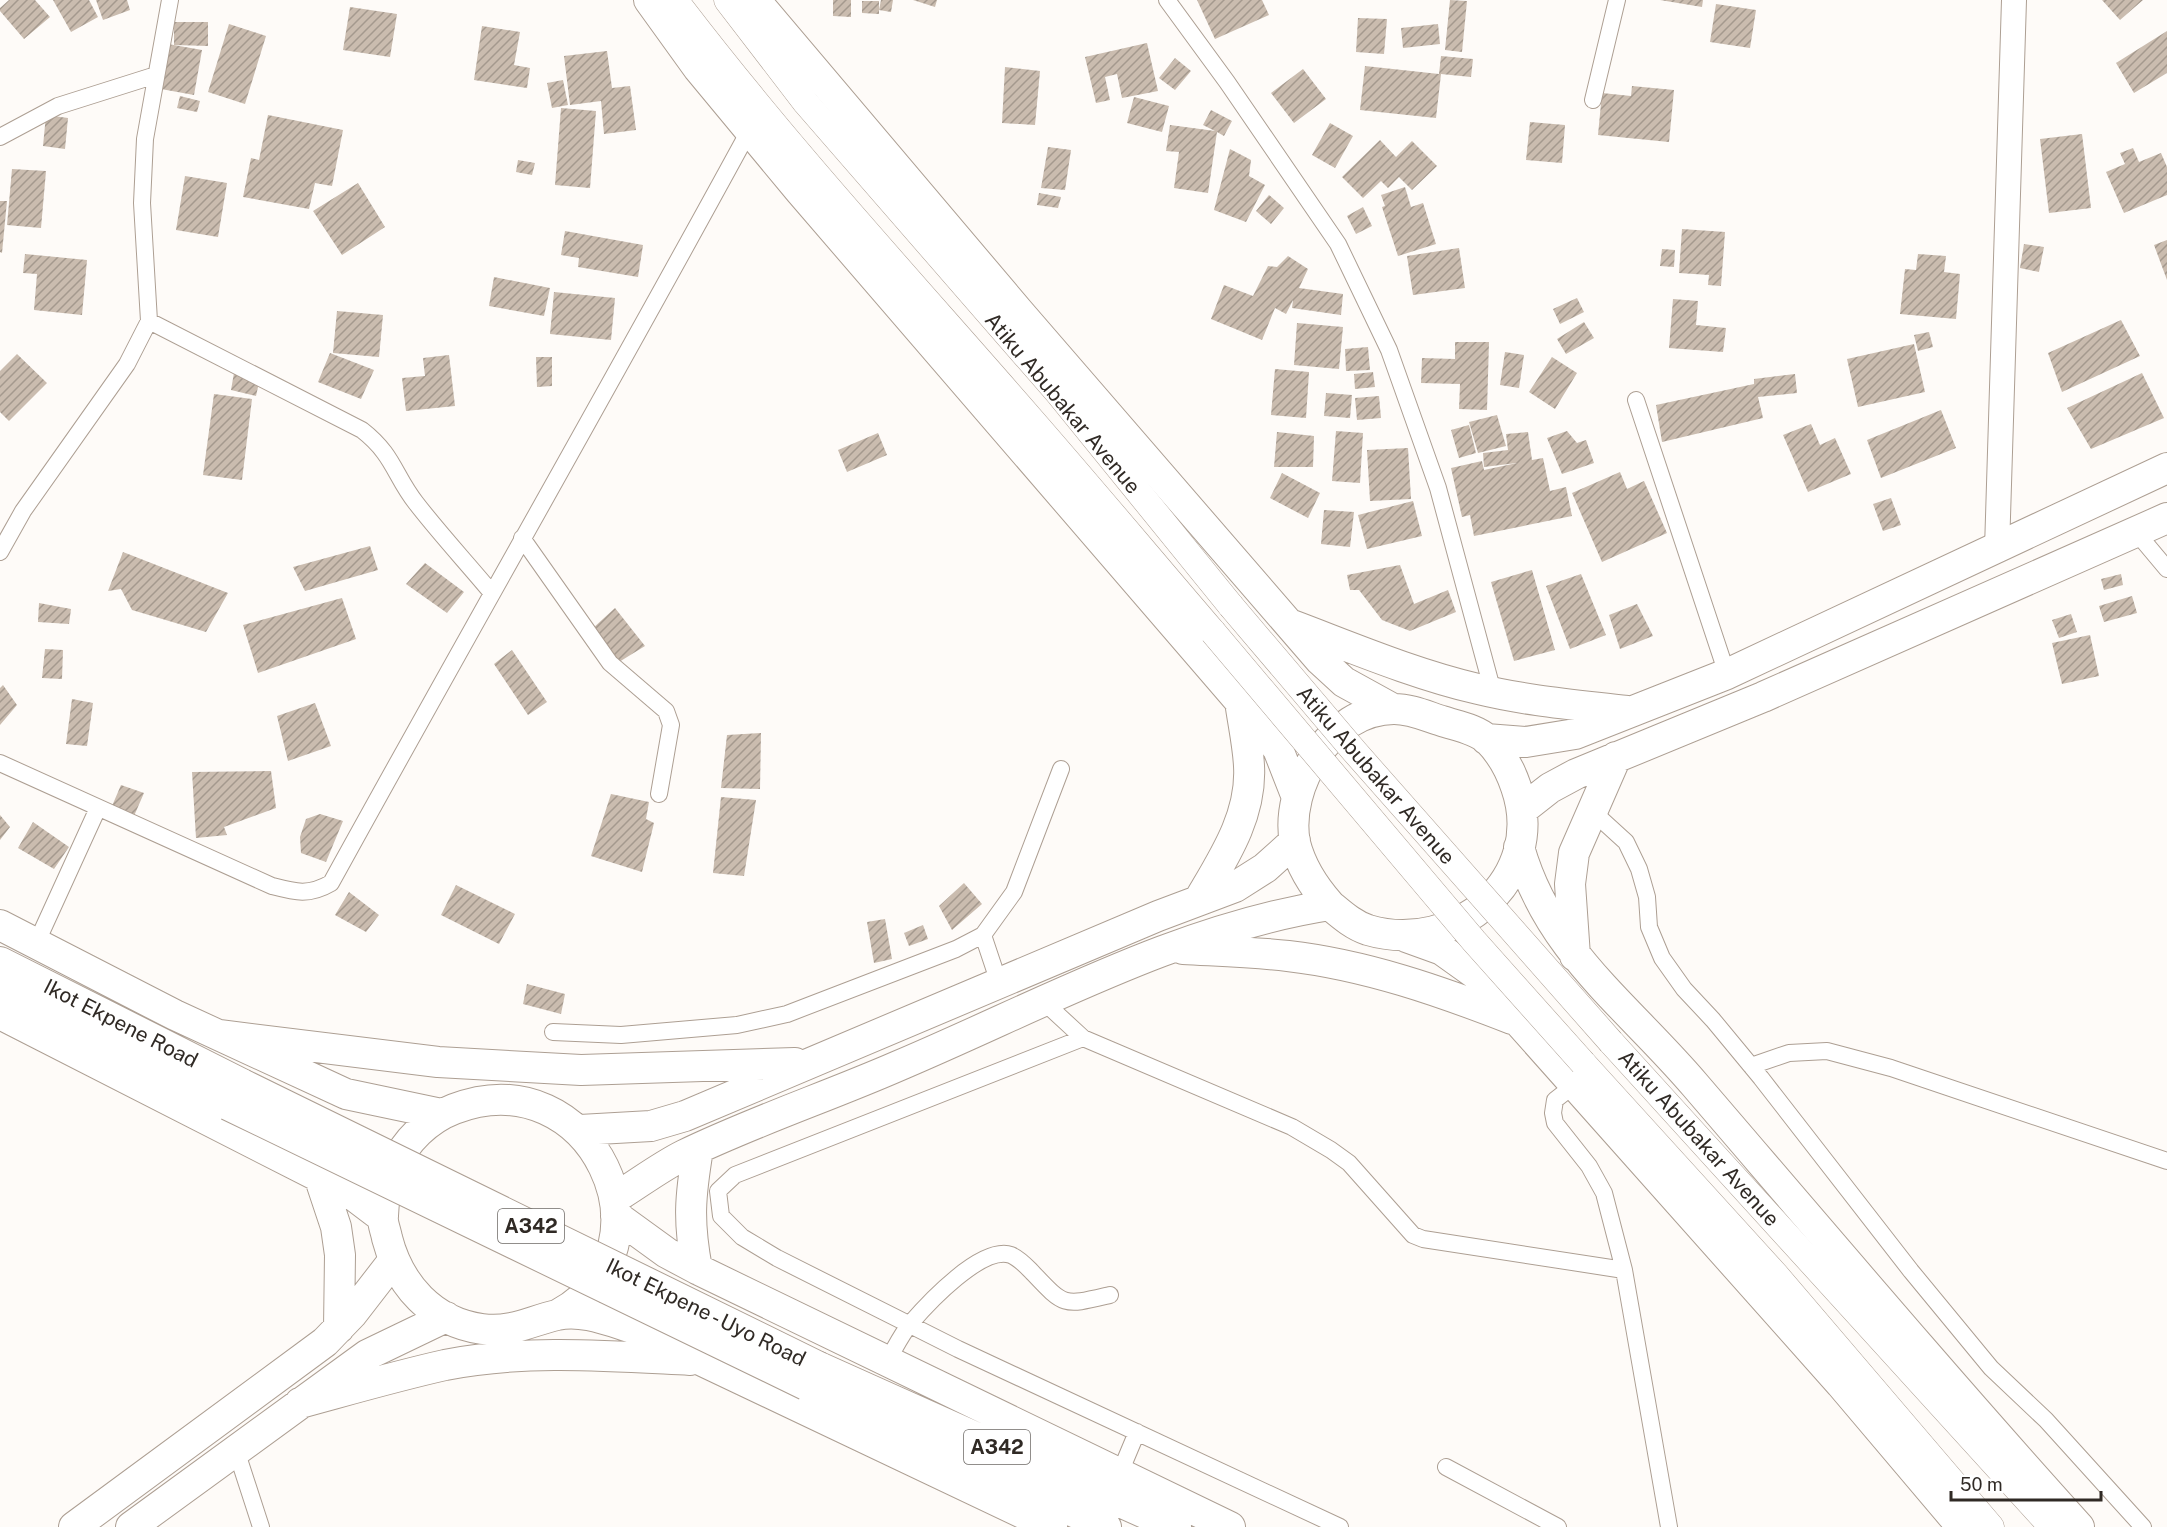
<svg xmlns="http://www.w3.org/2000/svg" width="2167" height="1527" font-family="'Public Sans',sans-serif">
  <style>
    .building { fill: url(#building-hatch) }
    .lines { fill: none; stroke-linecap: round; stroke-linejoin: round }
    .street-casing { stroke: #ad9f93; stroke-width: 18 }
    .secondary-casing { stroke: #ad9f93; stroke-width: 26 }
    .primary-casing { stroke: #ad9f93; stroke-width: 27 }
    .highway-casing { stroke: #ad9f93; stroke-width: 32 }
    .street { stroke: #fff; stroke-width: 16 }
    .secondary { stroke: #fff; stroke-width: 24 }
    .primary { stroke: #fff; stroke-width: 26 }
    .highway { stroke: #fff; stroke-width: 30 }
    .primary-bridge-casing { stroke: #ad9f93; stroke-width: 27; stroke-linecap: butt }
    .highway-bridge-casing { stroke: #ad9f93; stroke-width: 32; stroke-linecap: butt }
    .primary-bridge { stroke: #fff; stroke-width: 26 }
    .highway-bridge { stroke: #fff; stroke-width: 30 }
    .labels { text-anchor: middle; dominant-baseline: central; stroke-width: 4.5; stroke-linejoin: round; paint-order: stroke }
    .shield { fill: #fff; stroke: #6e6a66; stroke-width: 1.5 }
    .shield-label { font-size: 20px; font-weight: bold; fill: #302a25 }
    .street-label { font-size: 21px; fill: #302a25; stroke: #fff }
  </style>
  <defs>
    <pattern id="building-hatch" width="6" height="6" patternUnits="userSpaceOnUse" patternTransform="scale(1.5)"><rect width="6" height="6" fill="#cabcaf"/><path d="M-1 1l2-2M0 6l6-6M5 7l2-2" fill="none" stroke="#a4998e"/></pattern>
  </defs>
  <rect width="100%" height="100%" fill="#fefbf8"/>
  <path class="building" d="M9,0h26l15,17 -26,22 -24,-28v-3z
    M53,0h36l9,17 -27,15z
    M96,0h31l3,10 -27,10z
    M833,0h18v17l-18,-1z
    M881,0h12l-2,12 -12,-2z
    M913,0h24l-2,7z
    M1197,0h65l7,15 -54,24z
    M1450,0l17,1 -5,51 -17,-2z
    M1660,0h43l-1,7z
    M2102,0h41l-23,20z
    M862,1h17v13l-17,-1z
    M1716,4l40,6 -6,38 -40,-6z
    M350,7l47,7 -7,43 -47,-7z
    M1358,18l29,1 -3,35 -28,-2z
    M174,22h34v24l-34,-1z
    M229,24l37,12 -21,68 -37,-12z
    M1438,24l2,20 -37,4 -2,-20z
    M482,26l38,6 -6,33 16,3 -3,20 -53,-8z
    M2167,31v42l-33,20 -18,-30z
    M1147,43l11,48 -36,7 -5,-24 -12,3 5,23 -14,3 -11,-46z
    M168,44l34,6 -8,45 -33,-6z
    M607,51l5,37 18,-2 6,44 -32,4 -3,-33 -31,4 -6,-49z
    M1441,56l32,3 -2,18 -30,-3 -5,44 -76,-8 5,-44 74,8z
    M1175,58l16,13 -16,19 -16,-12z
    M1005,67l35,4 -5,54 -33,-2z
    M1303,69l23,30 -32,24 -23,-30z
    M563,80l5,25 -16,3 -5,-25z
    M1632,86l42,4 -5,52 -71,-7 4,-42 29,3z
    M180,96l20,5 -3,11 -20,-4z
    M1134,97l35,9 -7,26 -35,-9z
    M561,108l35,3 -6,77 -35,-3z
    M1211,110l21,11 -8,15 -7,-4 -9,61 -34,-5 5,-36 -13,-1 4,-26 45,6 -12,-6z
    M46,115l22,3 -3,31 -22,-3z
    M268,115l75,15 -11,56 -17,-3 -6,26 -66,-12 8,-39 8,2z
    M1530,122l35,3 -3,38 -36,-3z
    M1330,123l23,13 -18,32 -23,-13z
    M2082,134l9,74 -42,5 -9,-74z
    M1380,140l16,17 16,-16 25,25 -25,24 -13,-13 -11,11 -7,-7 -18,17 -21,-21z
    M1048,147l23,3 -6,40 -24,-2z
    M2133,148l6,14 22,-9 6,14v28l-43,18 -18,-41 19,-8 -5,-11z
    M1230,149l21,11 -2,16 16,9 -19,37 -32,-12z
    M518,160l17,3 -3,12 -16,-3z
    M12,169l34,2 -5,57 -34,-3z
    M185,176l42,7 -9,54 -42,-7z
    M358,183l27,44 -43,28 -29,-44z
    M1405,187l6,20 12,-4 13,41 -38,12 -16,-49 3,-1 -4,-11z
    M1039,193l22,4 -3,11 -21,-3z
    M1269,195l15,13 -13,16 -15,-13z
    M0,201h7l-5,52 -2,-1z
    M1363,207l9,19 -16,8 -9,-18z
    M1682,229l43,3 -4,54 -13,-1 1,-10 -30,-2z
    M565,231l78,14 -5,32 -60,-10 1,-9 -18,-3z
    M2167,240v40l-13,-35z
    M2024,244l20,3 -5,25 -19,-4z
    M1459,248l6,40 -52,7 -6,-39z
    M1662,249l13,1 -1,17 -14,-1z
    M25,254l62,6 -5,55 -48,-5 3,-36 -14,-1z
    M1918,254l28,2 -2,16 16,2 -4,45 -56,-5 5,-45 11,1z
    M1288,256l20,13 -9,19 44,6 -2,21 -49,-7 1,-8 -7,14 -11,-6 -13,32 -51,-21 13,-34 29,11 15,-30 9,1z
    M494,277l56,11 -6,28 -55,-10z
    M554,292l61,6 -4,42 -61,-6z
    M1577,298l7,14 -24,12 -7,-15z
    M1673,299l25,2 -2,24 30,3 -3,24 -54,-4z
    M337,311l46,4 -4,42 -46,-4z
    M2121,320l19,36 -78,36 -14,-39z
    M1584,322l10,16 -28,16 -9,-15z
    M1297,323l46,4 -4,42 -45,-4z
    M1929,332l4,15 -15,4 -4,-16z
    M1455,342h34l-2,68 -28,-1 1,-25 -39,-1 1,-25 33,1z
    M1914,344l11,48 -67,15 -11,-48z
    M1368,347l2,23 -24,1 -1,-22z
    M1505,352l19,3 -5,33 -19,-3z
    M330,353l44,17 -13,29 -43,-17z
    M17,354l30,29 -38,38 -9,-9v-41z
    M449,355l6,51 -49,5 -4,-33 23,-2 -2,-18z
    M536,357h16v29l-15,1z
    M1552,357l25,16 -22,36 -26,-17z
    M1275,369l34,3 -3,46 -35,-3z
    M1373,372l2,15 -20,2 -1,-15z
    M234,373l26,5 -4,18 -25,-6z
    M2142,373l22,45 -73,31 -24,-41z
    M1795,374l2,19 -39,4 5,21 -101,24 -6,-37 98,-21v-5z
    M1326,393l26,2 -2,23 -26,-2z
    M214,394l38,5 -10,81 -39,-5z
    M1379,396l2,22 -24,2 -2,-22z
    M1941,410l15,38 -75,30 -14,-38z
    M1497,415l9,31 -28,7 -9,-31z
    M1811,424l9,21 15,-7 16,36 -43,18 -25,-57z
    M1469,425l7,28 -17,5 -8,-28z
    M1336,431l27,2 -3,50 -28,-2z
    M1567,431l10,12 9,-3 8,23 -32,11 -15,-36z
    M1277,432l37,4 -1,31h-39z
    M1528,432l4,28 11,-2 7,33 16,-4 6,29 -98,20 -4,-21 -8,2 -11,-49 31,-7 2,9 33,-7 -33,4 -1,-14 25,-3 -2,-16z
    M878,433l9,22 -40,17 -9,-22z
    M1408,448l3,51 -41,2 -3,-51z
    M1620,472l7,17 17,-8 23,52 -65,29 -30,-69z
    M1282,473l38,20 -12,25 -38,-20z
    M1891,498l10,27 -18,6 -10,-27z
    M1413,501l9,35 -55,13 -9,-34z
    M1324,510l30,2 -4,35 -29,-3z
    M370,546l8,24 -73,21 -12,-24z
    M123,552l105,41 -22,39 -74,-22 -11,-21 -13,2z
    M425,563l39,29 -17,21 -41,-29z
    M1400,565l14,39 34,-14 8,22 -46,19 -28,-11 -23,-30h-9l-3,-15z
    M1532,570l23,80 -41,11 -23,-79z
    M1581,574l25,61 -36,14 -24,-63z
    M2121,574l2,11 -19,5 -3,-11z
    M2132,596l5,17 -33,9 -5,-16z
    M342,598l14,41 -98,34 -15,-48z
    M39,603l32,6 -2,15 -31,-2z
    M1637,604l16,32 -33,13 -11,-34z
    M615,608l30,38 -26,16 -27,-33z
    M2071,614l6,18 -18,6 -7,-18z
    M2090,635l9,41 -37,8 -10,-41z
    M45,649l18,1 -1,29 -20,-1z
    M512,650l35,52 -19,13 -34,-51z
    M3,685l14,20 -17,20v-37z
    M72,699l21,4 -6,43 -21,-2z
    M315,703l16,43 -43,15 -11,-45z
    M761,733l-1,56 -39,-1 6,-53z
    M271,771l5,37 -52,19 3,8 -31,3 -4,-66z
    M121,785l23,8 -10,23 -22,-10z
    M611,794l38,8 -3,17 8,4 -12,49 -51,-16z
    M721,797l35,3 -12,76 -31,-3z
    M320,814l23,7 -17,41 -25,-9 -1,-16 6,-18z
    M0,815l10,12 -10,13z
    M33,822l36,25 -15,22 -36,-21z
    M964,883l18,21 -30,26 -13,-24z
    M456,885l59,29 -16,30 -58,-29z
    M349,892l30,23 -13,17 -31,-17z
    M885,919l7,40 -18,4 -7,-41z
    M923,925l5,14 -19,7 -5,-13z
    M527,984l38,10 -4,20 -38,-10z"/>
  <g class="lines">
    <g class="street-casing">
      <path id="street" d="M1167,0l60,82 111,162 51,106 49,138 55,204
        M1593,100l24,-100
        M0,137l58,-31 98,-31
        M149,321l213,109c32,25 32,45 54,73 24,31 50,59 75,89
        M1636,400l91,274
        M2136,532l31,37
        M522,538l88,125 56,48 5,14 -12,69
        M0,552l23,-41 104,-147 22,-43 -7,-118 3,-64 25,-139
        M0,763l272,123c23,6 37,10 59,-3 138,-251 281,-500 418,-752
        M1592,811l34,31 13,27 8,28 2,30 13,31 22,31 29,31 48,58 150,193 80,97 55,52 97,107
        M983,935l16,48
        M36,944l62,-136
        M1044,1002l39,36 209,89 39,23 18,13 64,72 10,4 201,31
        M553,1032l68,3 116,-10 50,-11 169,-65 27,-14 31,-43 47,-123
        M1083,1038l-348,137 -17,16 3,25 21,21 35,21 181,91 382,178
        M1751,1066l38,-13 38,-2 64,17 276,93
        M1573,1086l-18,14 -2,13 2,10 34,43 15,27 20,77 45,257
        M886,1363c8,-13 15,-28 24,-39 18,-21 72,-79 101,-69 9,4 15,11 21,17 33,35 31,34 78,23
        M236,1450l25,77
        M1446,1467l112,60
        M1119,1475l18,-43"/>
    </g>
    <g class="secondary-casing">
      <path id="secondary" d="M1997,549l17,-549"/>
    </g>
    <g class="primary-casing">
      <path id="primary" d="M675,0c111,146 235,280 355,418 62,71 122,143 183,214
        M727,0l79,103 253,291 172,212
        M1611,1042l441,485
        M1583,1063l192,211 216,253"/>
    </g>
    <g class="highway-casing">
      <path id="highway" d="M649,0l49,68 102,123 449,521 29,37 18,46
        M755,0l264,312 301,348 24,22 49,27
        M1292,625c61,23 122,49 186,64 49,12 99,16 149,22
        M1486,739l40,3 49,-8 152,-60 440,-206
        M1522,810l28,-22 26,-14 187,-77 404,-179
        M1519,847c29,104 109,159 176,238 127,148 253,297 384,442
        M1199,900c24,-41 53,-84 50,-134 -1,-21 -6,-43 -9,-65
        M0,925l175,90 171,79 95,20
        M1406,937l36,13 35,25 364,409 121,143
        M1183,949c35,2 70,3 105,7 78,9 152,35 224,63
        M1575,956l-5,-72 4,-31 42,-96
        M0,962l242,122
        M0,991l228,114
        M0,1014l349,178 33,25
        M219,1035l219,27 143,8 214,-7
        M580,1130l71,-4 34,-10 473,-200 77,-29 30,-19 30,-27
        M319,1176l17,51 4,28 -1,73
        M615,1198c23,-14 45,-31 69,-43 70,-34 143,-58 214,-89 142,-60 279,-137 432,-161 12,10 23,20 38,25 88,26 180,-52 148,-143 -6,-18 -15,-34 -28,-47 -12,-11 -31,-14 -46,-19 -16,-5 -31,-12 -48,-12 -63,0 -110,77 -99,134 6,24 19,44 35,62
        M616,1216l51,37 30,16 533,258
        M697,1269c-9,-48 -7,-72 1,-120
        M559,1314c121,-66 33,-258 -105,-205 -26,10 -49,32 -60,58 -6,16 -11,32 -11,49 -1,7 3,15 4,22 12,47 45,84 95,91 30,4 48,-8 75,-14 24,-6 53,6 76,13l419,199
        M819,1367l357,160
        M806,1385l300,142
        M300,1403c48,-13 96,-27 145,-38 80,-16 165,-9 245,-5
        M74,1527l251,-185 27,-28 41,-53
        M131,1527l236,-172 79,-38"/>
    </g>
    <use href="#street" class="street"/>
    <use href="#secondary" class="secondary"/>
    <use href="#primary" class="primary"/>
    <use href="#highway" class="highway"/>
    <g class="primary-bridge-casing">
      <path id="primary-bridge" d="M1231,606l124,146 256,290
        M1213,632l261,309 109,122"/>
    </g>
    <g class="highway-bridge-casing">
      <path id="highway-bridge" d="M242,1084l577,283
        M228,1105l578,280"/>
    </g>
    <use href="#primary-bridge" class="primary-bridge"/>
    <use href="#highway-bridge" class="highway-bridge"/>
  </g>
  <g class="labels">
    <g class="shield">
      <rect x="498" y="1209" width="66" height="34" rx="4.5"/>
      <rect x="964" y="1430" width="66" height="34" rx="4.5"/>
    </g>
    <g class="shield-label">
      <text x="531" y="1226">A342</text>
      <text x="997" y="1447">A342</text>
    </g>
    <g class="street-label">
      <text transform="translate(1063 403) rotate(50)">Atiku Abubakar Avenue</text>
      <text transform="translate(1376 775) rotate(49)">Atiku Abubakar Avenue</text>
      <text transform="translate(121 1023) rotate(27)">Ikot Ekpene Road</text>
      <text transform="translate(1699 1138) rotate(48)">Atiku Abubakar Avenue</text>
      <text transform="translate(706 1312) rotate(26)">Ikot Ekpene - Uyo Road</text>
    </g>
  </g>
  <path d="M1951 1491v9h150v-9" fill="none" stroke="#302a25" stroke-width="3"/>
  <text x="1960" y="1491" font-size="18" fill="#302a25" stroke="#ffffff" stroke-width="4.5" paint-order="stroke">50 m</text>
</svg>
